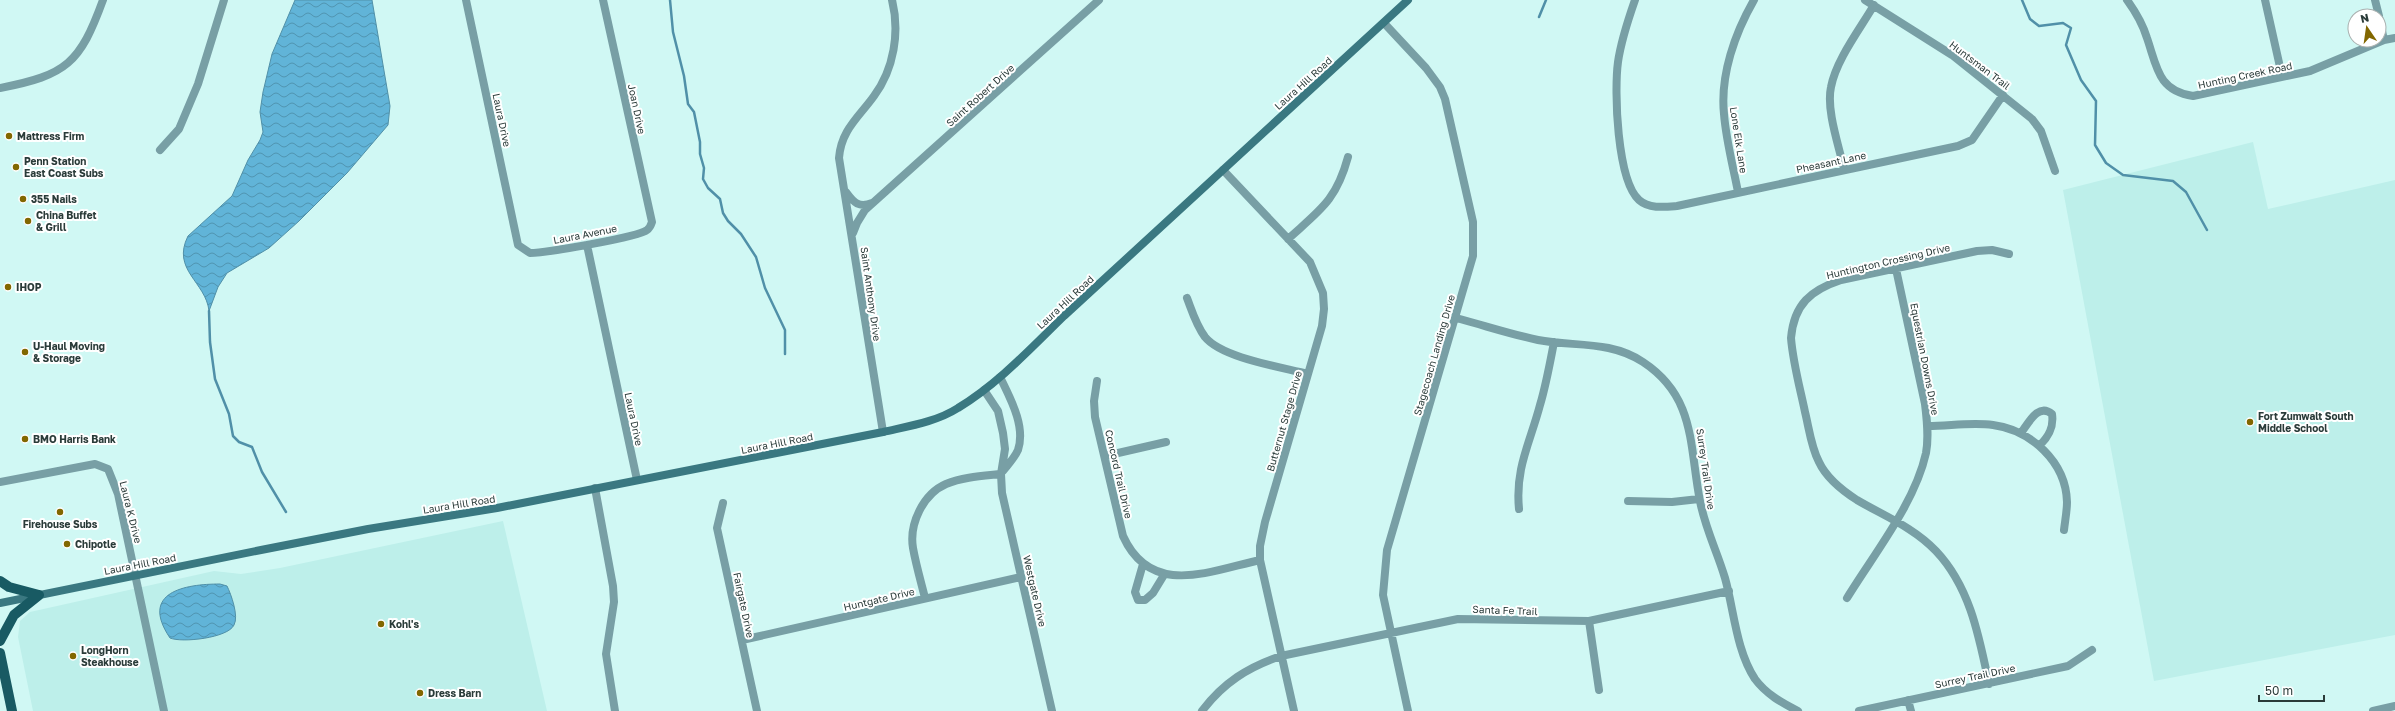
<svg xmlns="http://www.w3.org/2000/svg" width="2395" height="711" font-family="'Golos Text',sans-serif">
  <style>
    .built { fill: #bdefea }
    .water { fill: url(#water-waves); stroke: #5090a8 }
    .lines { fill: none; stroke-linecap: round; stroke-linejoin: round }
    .stream { stroke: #5090a8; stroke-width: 2.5 }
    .street { stroke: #789fa5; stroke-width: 8 }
    .secondary { stroke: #3a7881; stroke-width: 8 }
    .primary { stroke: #185a63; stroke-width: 10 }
    .poi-dot { fill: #826700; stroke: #fff; stroke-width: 1.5 }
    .labels { text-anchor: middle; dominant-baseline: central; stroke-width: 4; stroke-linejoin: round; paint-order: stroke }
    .street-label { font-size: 10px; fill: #2a3b39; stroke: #fff }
    .poi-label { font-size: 10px; font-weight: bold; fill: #2a3b39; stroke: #fff; text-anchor: start }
  </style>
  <defs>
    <pattern id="water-waves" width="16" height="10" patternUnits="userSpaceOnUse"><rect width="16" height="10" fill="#61b4d8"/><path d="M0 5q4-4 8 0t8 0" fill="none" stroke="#5094b0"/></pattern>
  </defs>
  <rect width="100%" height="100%" fill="#d0f8f4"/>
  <path class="built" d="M2253,142l15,67 127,-29v455l-241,46 -91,-491z
    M503,521l44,190h-514l-15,-74 2,-16 10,-9 184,-41 27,3 39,-6z"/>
  <path class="water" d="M295,0h77l18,106 -2,19 -41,48 -48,48 -30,27 -42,25 -9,14 -9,24c-3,-29 -38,-41 -21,-75l44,-40 16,-36 12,-20 3,-8 -3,-20 3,-20 9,-38z
    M220,584l7,2c4,8 12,30 7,39 -6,13 -52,18 -64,13 -31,-46 15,-54 50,-54z"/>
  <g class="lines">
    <path class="stream" d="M670,0l3,32 11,44 4,28 6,8 6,30v12l4,14 -1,11 5,9 12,11 3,14 5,8 13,13 15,23 9,31 20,42v24
      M2022,0l8,19 9,7 24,-3 8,5 -5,17 15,35 15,21 -1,44 11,18 17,12 50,6 13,11 21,38
      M1539,17l7,-17
      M209,311l1,31 5,37 14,35 4,22 6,6 13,5 10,25 24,40"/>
    <path class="street" d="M466,0l52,245 12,8c15,0 109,-16 117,-23 3,-2 4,-5 5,-8l-49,-222
      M1635,0c-7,20 -14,41 -17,62 -4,29 -1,118 21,138 10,9 26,7 38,6l281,-60 14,-6 31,-45
      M1865,0l87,55 80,64 9,12 14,40
      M2127,0c8,11 16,25 20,38 10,29 11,53 46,58l117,-25 74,-31 11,-2
      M2265,0l17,76
      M2375,0l4,16
      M2379,17l5,23
      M1384,23l42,45 14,19 5,12 28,123v34l-86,294 -4,45 25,116
      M0,88c67,-13 80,-25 103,-88
      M160,150l19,-21 19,-45 26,-84
      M1844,169c-5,-23 -18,-59 -13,-82 5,-27 29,-58 43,-82
      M1223,170l87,92 13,31 1,16 -2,17 -57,196 -5,24v14l34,151
      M846,192c8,11 13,16 26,11
      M1738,192c-5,-26 -12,-52 -14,-78 -4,-39 11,-81 30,-114
      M853,233l4,-10 8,-13 234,-210
      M1288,239c32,-29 48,-38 60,-82
      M587,245l50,235
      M1187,298c5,13 9,27 18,39 17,21 76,30 103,37
      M1456,318c27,7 54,16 82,22 35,7 72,0 105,22 53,35 46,83 57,139 5,27 17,50 25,77 9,32 11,72 30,101 11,15 27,24 43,32
      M1000,377c10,21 26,49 18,73 -3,7 -10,15 -15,21
      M1097,381l-3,20 1,16 28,119c28,62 87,35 137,24
      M984,390l14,21 5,22 2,16 -4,25 1,19 50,218
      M1928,426c21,0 44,-4 65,-1 38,5 73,37 74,77 0,9 -2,19 -3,28
      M883,432l-44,-274c2,-28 20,-41 35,-62 20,-27 26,-64 18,-96
      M2021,433c7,-9 17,-31 31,-19 2,13 -3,22 -12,31
      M1105,456l61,-14
      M0,482l95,-18 13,5 10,25 46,217
      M595,488l18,98 1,16 -8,52 9,57
      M1628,501l44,1 27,-3
      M723,503l-6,25 40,183
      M1519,509c-4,-41 11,-66 21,-104 6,-20 10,-42 14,-63
      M1143,564l-8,28 3,8h7l8,-7 11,-18
      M925,598c-4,-16 -9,-33 -12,-50 -4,-24 10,-54 33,-64 17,-7 36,-8 55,-10
      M1847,598c27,-44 68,-95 79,-145 3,-16 1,-33 -1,-49l-29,-135
      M1589,621l10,69
      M742,640l279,-63
      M1989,684c-10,-48 -19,-97 -53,-133 -23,-24 -52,-35 -79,-51 -14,-9 -31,-23 -38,-38 -8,-15 -10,-34 -14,-50 -5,-24 -12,-49 -14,-74 3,-34 20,-48 50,-58l136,-29 15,-1 17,4
      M1908,700l3,11
      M1202,711c21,-28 46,-44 79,-55l177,-37 131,2 140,-30
      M1859,711l209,-45 24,-16
      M2373,711l22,-5"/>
    <path class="secondary" d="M0,603l261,-53 107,-21 129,-21 386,-76c26,-6 53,-10 75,-24 40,-24 73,-60 106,-92l344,-316"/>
    <path class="primary" d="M0,581l9,6 30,8
      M0,641l14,-26 25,-20
      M0,653l12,58"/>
  </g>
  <g class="poi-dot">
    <circle cx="9" cy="136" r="4"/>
    <circle cx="16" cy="167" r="4"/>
    <circle cx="23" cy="199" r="4"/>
    <circle cx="28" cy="221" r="4"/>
    <circle cx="8" cy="287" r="4"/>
    <circle cx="25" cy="352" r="4"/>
    <circle cx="2250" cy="422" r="4"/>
    <circle cx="25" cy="439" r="4"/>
    <circle cx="60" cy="512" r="4"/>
    <circle cx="67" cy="544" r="4"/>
    <circle cx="381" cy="624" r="4"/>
    <circle cx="73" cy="656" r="4"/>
    <circle cx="420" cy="693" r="4"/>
  </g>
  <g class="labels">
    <g class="street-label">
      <text transform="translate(1980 65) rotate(37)">Huntsman Trail</text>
      <text transform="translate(2245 75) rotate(-12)">Hunting Creek Road</text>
      <text transform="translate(1303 83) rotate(-42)">Laura Hill Road</text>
      <text transform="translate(980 95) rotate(-42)">Saint Robert Drive</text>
      <text transform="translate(637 109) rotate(78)">Joan Drive</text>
      <text transform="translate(502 120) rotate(78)">Laura Drive</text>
      <text transform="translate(1739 140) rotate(81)">Lone Elk Lane</text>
      <text transform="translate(1831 162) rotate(-12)">Pheasant Lane</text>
      <text transform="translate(585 234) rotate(-11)">Laura Avenue</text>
      <text transform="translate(1888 261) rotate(-13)">Huntington Crossing Drive</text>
      <text transform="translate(871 294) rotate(82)">Saint Anthony Drive</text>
      <text transform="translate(1065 302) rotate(-43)">Laura Hill Road</text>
      <text transform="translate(1434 355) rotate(-74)">Stagecoach Landing Drive</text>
      <text transform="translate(1925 359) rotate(79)">Equestrian Downs Drive</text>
      <text transform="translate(634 419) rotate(78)">Laura Drive</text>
      <text transform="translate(1284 421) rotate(-74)">Butternut Stage Drive</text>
      <text transform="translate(777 443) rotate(-11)">Laura Hill Road</text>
      <text transform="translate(1706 469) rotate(82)">Surrey Trail Drive</text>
      <text transform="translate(1119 474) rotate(77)">Concord Trail Drive</text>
      <text transform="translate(459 504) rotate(-9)">Laura Hill Road</text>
      <text transform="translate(131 512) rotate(76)">Laura K Drive</text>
      <text transform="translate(140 564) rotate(-11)">Laura Hill Road</text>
      <text transform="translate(1035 591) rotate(77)">Westgate Drive</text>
      <text transform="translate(879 599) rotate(-13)">Huntgate Drive</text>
      <text transform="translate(744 605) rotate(78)">Fairgate Drive</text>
      <text transform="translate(1505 610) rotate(2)">Santa Fe Trail</text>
      <text transform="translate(1975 676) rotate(-12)">Surrey Trail Drive</text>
    </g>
    <g class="poi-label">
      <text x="17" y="136">Mattress Firm</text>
      <text x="24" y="161">Penn Station<tspan x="24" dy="12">East Coast Subs</tspan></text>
      <text x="31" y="199">355 Nails</text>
      <text x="36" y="215">China Buffet<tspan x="36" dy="12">&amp; Grill</tspan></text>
      <text x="16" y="287">IHOP</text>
      <text x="33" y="346">U-Haul Moving<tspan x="33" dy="12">&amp; Storage</tspan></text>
      <text x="2258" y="416">Fort Zumwalt South<tspan x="2258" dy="12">Middle School</tspan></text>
      <text x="33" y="439">BMO Harris Bank</text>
      <text x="60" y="524" text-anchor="middle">Firehouse Subs</text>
      <text x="75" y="544">Chipotle</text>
      <text x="389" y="624">Kohl's</text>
      <text x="81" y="650">LongHorn<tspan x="81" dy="12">Steakhouse</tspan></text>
      <text x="428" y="693">Dress Barn</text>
    </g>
  </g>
  <g transform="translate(2367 28) rotate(347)"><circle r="19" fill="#ffffff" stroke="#aab1b0"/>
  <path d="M0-3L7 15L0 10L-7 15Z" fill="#826700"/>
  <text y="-6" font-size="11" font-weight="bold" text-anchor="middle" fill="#2a3b39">N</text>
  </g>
  <path d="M2259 695v6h65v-6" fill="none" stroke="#2a3b39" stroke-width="2"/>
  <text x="2265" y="695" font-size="12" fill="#2a3b39" stroke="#ffffff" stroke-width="3" paint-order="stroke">50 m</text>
</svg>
